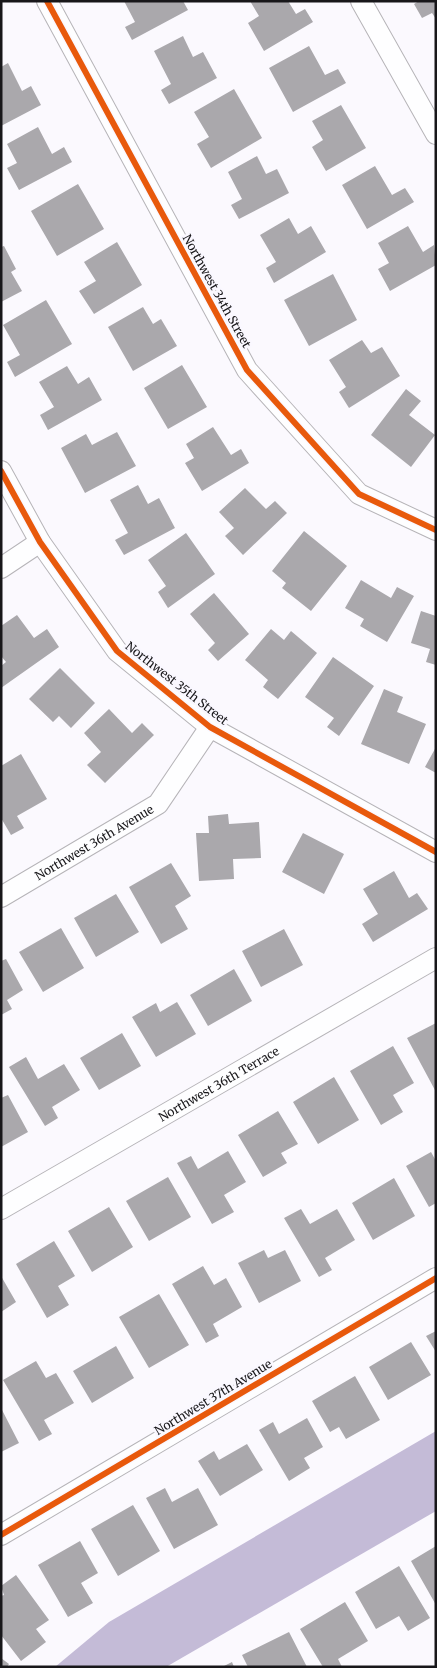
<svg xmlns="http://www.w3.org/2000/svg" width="437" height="1668" font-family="Merriweather,serif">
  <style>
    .water { fill: #c4bbd7 }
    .building { fill: #aaa8ac }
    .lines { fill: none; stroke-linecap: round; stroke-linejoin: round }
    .minor-casing { stroke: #b6b4b8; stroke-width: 22 }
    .minor { stroke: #fefeff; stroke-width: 20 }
    .cycleway-casing { stroke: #faf8ff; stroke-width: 9 }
    .cycleway { stroke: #e8590c; stroke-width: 6 }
    .labels { text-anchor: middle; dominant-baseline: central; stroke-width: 5; stroke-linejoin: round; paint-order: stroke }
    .street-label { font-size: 12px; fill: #18171a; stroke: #faf8ff }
  </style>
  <rect width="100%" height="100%" fill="#fbf9fe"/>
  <path class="water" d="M436,1431v80l-270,156h-111l54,-45z"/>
  <path class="building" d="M124,1h59l5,9 -56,30 -7,-13 10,-5z
    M250,1h38l8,13 9,-5 8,13 -49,29 -16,-28 11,-7z
    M419,1h17v18l-4,-6 -10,5 -8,-14z
    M183,36l10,21 10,-5 14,26 -48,26 -8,-14 10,-6 -17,-33z
    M309,46l16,29 13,-6 8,14 -53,29 -24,-44z
    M8,63l14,28 9,-5 10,19 -40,21v-59z
    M234,89l28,49 -51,30 -14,-24 12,-7 -15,-25z
    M341,105l25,43 -40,23 -14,-24 11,-7 -11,-19z
    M38,127l14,27 12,-7 8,15 -53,28 -12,-22 10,-5 -10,-19z
    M257,156l9,18 11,-5 12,24 -50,26 -8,-14 11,-6 -14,-27z
    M375,166l17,29 13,-7 9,14 -47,27 -25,-44z
    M78,184l26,45 -47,27 -26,-45z
    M289,218l9,16 13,-8 15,26 -52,31 -8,-15 10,-6 -16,-27z
    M408,226l15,26 11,-7 2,20 -46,26 -12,-22 11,-6 -11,-20z
    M117,242l25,43 -48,29 -15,-23 17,-10 -12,-19z
    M4,246l12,23 -5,3 11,19 -21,11v-55z
    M333,274l24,46 -48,26 -25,-46z
    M46,300l26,44 -57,33 -8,-15 13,-7 -17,-30z
    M143,307l10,17 8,-5 16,27 -44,25 -25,-44z
    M362,340l9,13 11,-6 18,29 -51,32 -10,-16 7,-5 -17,-27z
    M182,365l25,42 -39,22 -24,-41z
    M67,366l11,18 11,-7 13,23 -54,30 -8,-15 14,-8 -15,-25z
    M406,389l15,12 -12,14 26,20 -24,32 -40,-32z
    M213,427l18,28 10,-6 8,14 -47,28 -17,-28 9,-5 -8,-14z
    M117,432l19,34 -51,27 -24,-45 25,-14 6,11z
    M138,485l10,19 11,-6 16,30 -51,27 -9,-15 13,-7 -18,-33z
    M245,488l21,21 9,-8 12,12 -44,42 -18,-19 9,-8 -15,-16z
    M304,531l43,35 -36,45 -29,-23 4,-5 -14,-12z
    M186,533l29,41 -47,34 -10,-16 8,-6 -18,-26z
    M361,580l30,18 6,-11 17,9 -27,46 -27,-16 4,-7 -19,-11z
    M214,593l35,41 -31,27 -10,-11 7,-7 -25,-29z
    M421,611l15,5v49l-10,-3 4,-13 -19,-6z
    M17,615l17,23 13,-9 12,18 -58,41v-22l5,-4 -5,-6v-30z
    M271,629l13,11 7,-9 26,22 -39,46 -15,-12 5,-7 -23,-20z
    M333,657l41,29 -35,50 -12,-9 7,-9 -29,-21z
    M60,668l35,35 -24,25 -12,-12 -6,6 -24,-23z
    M384,689l19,8 -6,15 29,12 -17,40 -48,-20z
    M109,709l23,24 10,-10 12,12 -49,48 -18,-18 14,-13 -17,-19z
    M436,747v26l-11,-6z
    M21,754l26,45 -30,17 7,12 -13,7 -10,-17v-52z
    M228,814l1,10 30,-2 2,36 -28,1 1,20 -35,2 -3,-48h13l-1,-17z
    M303,833l41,21 -20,40 -42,-22z
    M171,863l20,33 -16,10 13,23 -27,15 -32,-57z
    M394,871l15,27 8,-5 11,16 -55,33 -11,-18 16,-10 -15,-25z
    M116,894l23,38 -43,25 -22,-39z
    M61,928l23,40 -41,24 -24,-40z
    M284,929l19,36 -42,22 -19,-36z
    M6,959l17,31 -16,10 5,9 -11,6v-54z
    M234,969l18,32 -44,25 -18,-31z
    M177,1002l19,32 -40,23 -24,-40 24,-14 4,9z
    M436,1023v69l-29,-54z
    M122,1033l19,33 -42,24 -19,-32z
    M393,1046l21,37 -21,12 10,17 -22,13 -31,-54z
    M26,1057l12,22 26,-15 16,26 -28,17 6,11 -13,8 -36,-59z
    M334,1077l25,43 -41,24 -25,-42z
    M8,1095l20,37 -27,15v-49z
    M278,1111l20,33 -17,9 6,10 -24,14 -25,-42z
    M228,1151l18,31 -22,13 10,17 -22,12 -35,-61 14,-7 7,13z
    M431,1152l5,9v42l-7,4 -23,-41z
    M168,1177l23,40 -42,24 -23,-40z
    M394,1178l21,38 -42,24 -21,-37z
    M109,1207l24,40 -41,25 -24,-41z
    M301,1209l9,15 27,-15 18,31 -30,18 7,12 -13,7 -35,-59z
    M54,1241l21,35 -17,10 11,19 -22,13 -31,-54z
    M264,1250l4,8 17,-8 16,31 -42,22 -21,-40z
    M203,1266l11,19 12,-7 16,29 -29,17 6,12 -13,7 -34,-59z
    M1,1276l15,26 -15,10z
    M159,1294l30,51 -40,23 -30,-51z
    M436,1331v21l-10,-16z
    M411,1342l20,33 -43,25 -19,-33z
    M116,1346l18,32 -42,25 -19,-32z
    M36,1361l10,17 10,-5 18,30 -30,17 8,14 -13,7 -36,-61z
    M355,1376l25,44 -34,19 -7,-12 -9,5 -18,-31z
    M1,1408l18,35 -18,9z
    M307,1418l16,29 -19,11 6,10 -21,13 -30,-51 14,-8 6,12z
    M247,1444l16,26 -43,26 -22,-35 16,-10 5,9z
    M165,1488l7,14 26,-14 20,37 -44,24 -28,-51z
    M133,1505l27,46 -42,25 -27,-47z
    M80,1541l18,32 -17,10 12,20 -25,14 -30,-52z
    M436,1546v59l-25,-44z
    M399,1566l31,52 -22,13 -9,-15 -23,13 -21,-37z
    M16,1575l33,45 -13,9 10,13 -25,19 -20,-26v-39l3,-1 -3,-9z
    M345,1602l23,39 -30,18 4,8h-19l-23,-38z
    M289,1632l18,35h-59l-6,-12z
    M1,1658l8,6 -2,3h-6z
    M232,1662l2,5h-12z"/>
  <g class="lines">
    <g class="minor-casing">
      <g id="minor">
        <path d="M47,1l200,369 112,124 77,36"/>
        <path d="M361,1l75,133"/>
        <path d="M1,471l39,71 77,109 93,76 226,125"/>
        <path d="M1,568l39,-26"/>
        <path id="s1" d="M1,897l157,-93 52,-77"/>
        <path id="s2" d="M1,1209l435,-251"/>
        <path d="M1,1535l435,-257"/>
      </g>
    </g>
    <use href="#minor" class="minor"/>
    <g class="cycleway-casing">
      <path id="cycleway" d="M47,1l200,369 112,124 77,36
        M1,471l39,71 77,109 93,76 226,125
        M1,1535l435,-257"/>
    </g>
    <use href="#cycleway" class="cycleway"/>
  </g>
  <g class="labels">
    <g class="street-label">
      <text transform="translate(217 291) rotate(61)">Northwest 34th Street</text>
      <text transform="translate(177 683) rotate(38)">Northwest 35th Street</text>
      <text stroke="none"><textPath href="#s1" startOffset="108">Northwest 36th Avenue</textPath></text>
      <text stroke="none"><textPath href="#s2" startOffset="251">Northwest 36th Terrace</textPath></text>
      <text transform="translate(213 1397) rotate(-31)">Northwest 37th Avenue</text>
    </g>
  </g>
  <rect width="437" height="1668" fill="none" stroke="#18171a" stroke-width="5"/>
</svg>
